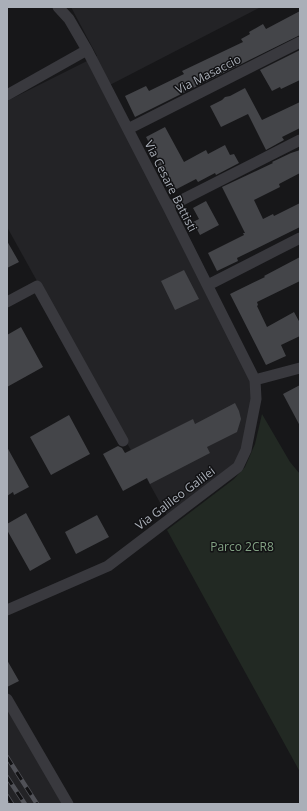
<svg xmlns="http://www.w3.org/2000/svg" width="307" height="811" font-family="'Open Sans',sans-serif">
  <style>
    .built { fill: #232326 }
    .green { fill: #222923 }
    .building { fill: #444549 }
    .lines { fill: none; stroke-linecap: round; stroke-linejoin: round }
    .minor { stroke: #39393e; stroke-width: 11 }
    .rail-casing { stroke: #505157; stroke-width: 4.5 }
    .rail { stroke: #121214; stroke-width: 3; stroke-dasharray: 9; stroke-linecap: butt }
    .labels { text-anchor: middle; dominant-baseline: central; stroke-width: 3; stroke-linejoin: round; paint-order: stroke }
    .street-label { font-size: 12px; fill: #aaafb8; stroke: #121214 }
    .park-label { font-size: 12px; fill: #83a284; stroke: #121214 }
  </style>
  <rect width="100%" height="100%" fill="#171719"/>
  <path class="built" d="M71,7h190l-157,81 150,293 1,19 -18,66 -69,51 -161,-290v-126l90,-45z
    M7,708l57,96h-57z"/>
  <path class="green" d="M262,414l28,48 10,12v298l-133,-242 67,-51 11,-12 10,-23z"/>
  <path class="building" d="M300,11v24l-165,82 -10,-21 21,-10 3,5 35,-17 -2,-3 61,-29 -2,-3 9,-5 -1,-2 14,-8 3,5z
    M300,50v30l-19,9 -1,-2 -8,4 -12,-21z
    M245,88l17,32 38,-18v26l-18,9 2,3 -18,10 -18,-36 -27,13 -11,-21 12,-6 3,-3 5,-1z
    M165,127l19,35 22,-12 2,4 17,-9 5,10 4,-1 5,9 -23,12 -1,-2 -17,9 -2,-3 -25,13 -14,-27 3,-2 -14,-26z
    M300,150v23l-21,11 1,3 -26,13 9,19 10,-5 1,2 26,-13v24l-63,31 1,3 -21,10 -9,-18 36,-18 -1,-2h2l-23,-46 51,-24 -1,-1 19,-9z
    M206,201l13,24 -19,10 -7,-13 6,-3 -6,-11z
    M7,241l12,21 -12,6z
    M300,257v24l-43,21 1,3 -1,1 10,21 27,-15 6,11v13l-19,9 5,11 -20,9 -36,-71 35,-17 -1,-1z
    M184,270l15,29 -24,11 -14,-29z
    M21,327l22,40 -36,20v-52z
    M300,385v41l-17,-32z
    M235,403l4,8 2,8 -4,13 -30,15 3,6 -60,31 -3,-6 -24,13 -20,-37 15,-8 4,2 3,5 68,-34 2,5z
    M69,415l21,39 -39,21 -21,-38z
    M7,447l22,40 -15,8 -1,-3 -6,4z
    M26,513l25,46 -21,12 -23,-41v-6z
    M97,515l12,22 -33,17 -11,-22z
    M7,660l12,21 -12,6z"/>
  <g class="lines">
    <path class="minor" d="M7,95l80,-45
      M128,129l172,-87
      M168,207l132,-67
      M208,285l92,-47
      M7,302l30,-16 86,155
      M255,380l45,-12
      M7,610l101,-44 130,-99 8,-17 10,-51 -1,-19 -87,-173 -81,-157 -18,-31 -11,-12
      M7,699l61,105"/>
    <g class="rail-casing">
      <path id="rail" d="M7,757l30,47
        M7,777l18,27
        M7,796l5,8"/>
    </g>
    <use href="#rail" class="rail"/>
  </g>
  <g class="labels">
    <g class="street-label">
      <text transform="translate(208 74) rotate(-27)">Via Masaccio</text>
      <text transform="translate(171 186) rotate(63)">Via Cesare Battisti</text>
      <text transform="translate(175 498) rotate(-37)">Via Galileo Galilei</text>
    </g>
    <g class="park-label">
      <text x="242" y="546">Parco 2CR8</text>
    </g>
  </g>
  <rect width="307" height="811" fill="none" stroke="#aaafb8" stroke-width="16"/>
</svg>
